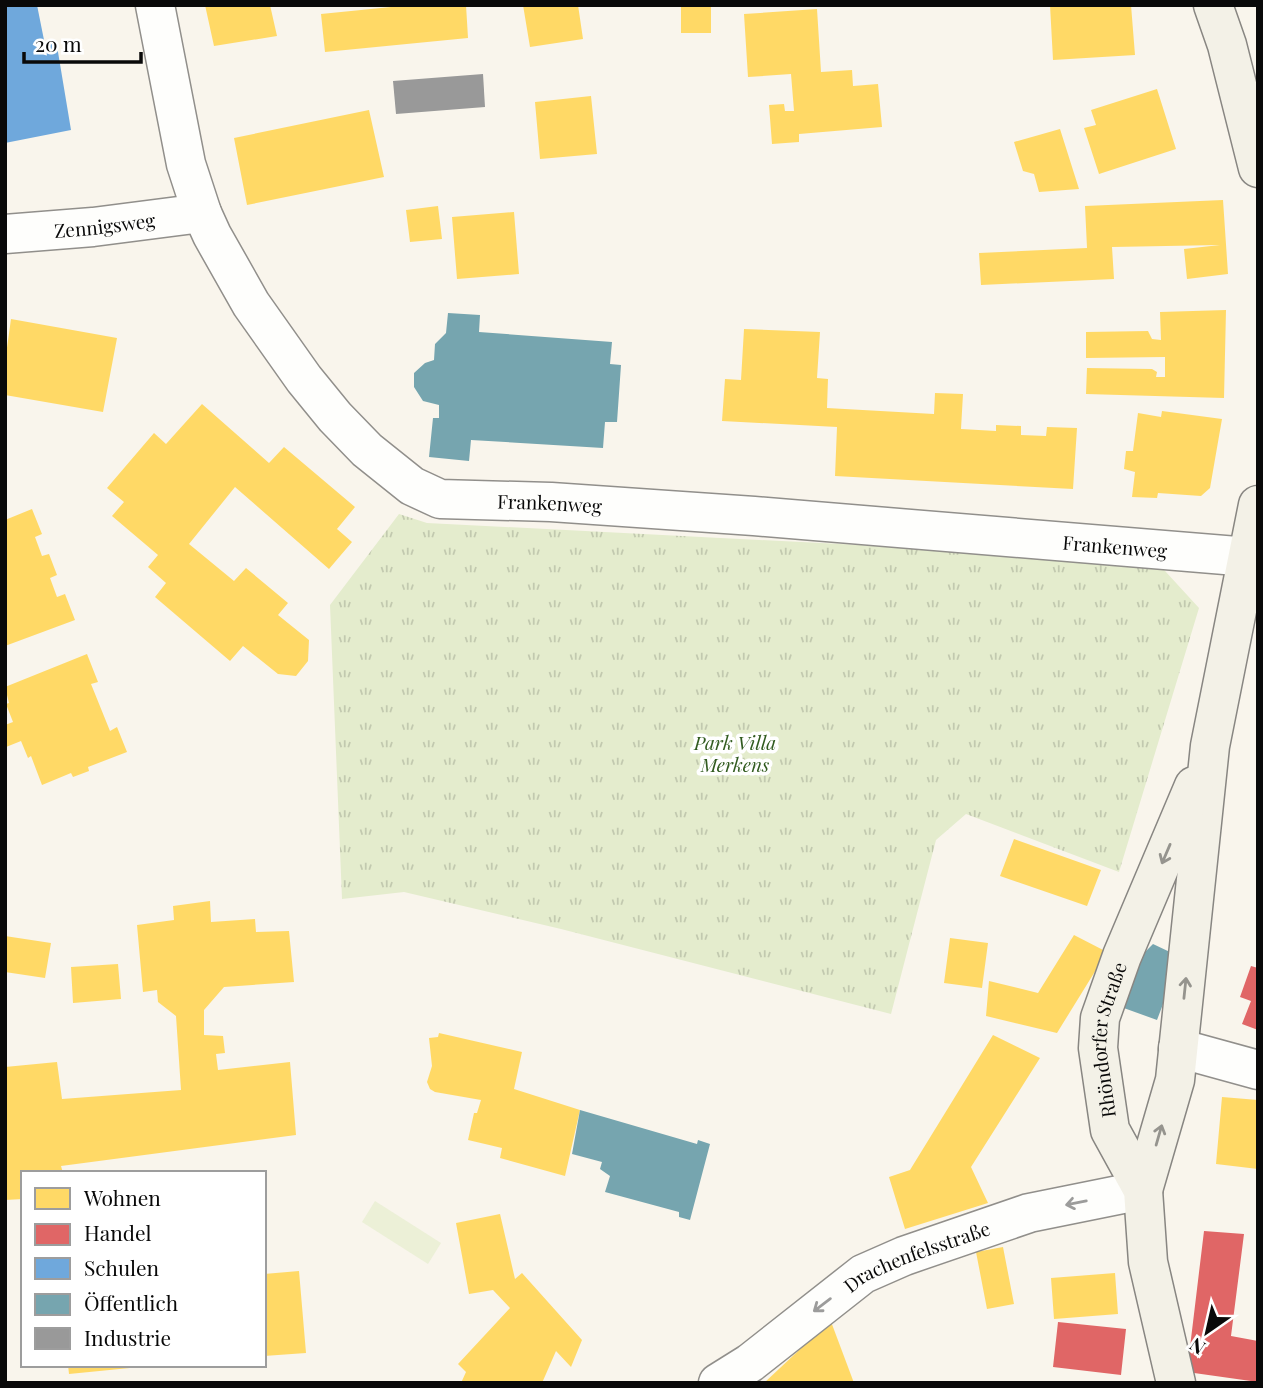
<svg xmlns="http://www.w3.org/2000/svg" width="1263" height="1388" font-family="'Playfair Display',serif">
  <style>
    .park { fill: url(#park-tufts) }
    .pitch { fill: #ecf0d7 }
    .homes { fill: #ffd966 }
    .shops { fill: #e06666 }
    .schools { fill: #6fa8dc }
    .public { fill: #76a5af }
    .industry { fill: #999 }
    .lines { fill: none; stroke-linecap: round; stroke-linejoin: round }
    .street-casing { stroke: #918f8b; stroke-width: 41 }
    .secondary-casing { stroke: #888682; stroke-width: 41 }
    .street { stroke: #fefefc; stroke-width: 38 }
    .secondary { stroke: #f3f1e7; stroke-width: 38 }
    .oneway { stroke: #95948e }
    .oneway2 { stroke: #9c9c9b }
    .labels { text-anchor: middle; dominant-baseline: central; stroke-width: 7; stroke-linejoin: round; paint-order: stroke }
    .street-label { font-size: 19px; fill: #090909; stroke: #fff }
    .park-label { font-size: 19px; font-style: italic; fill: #315b1f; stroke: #fff }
  </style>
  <defs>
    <pattern id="park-tufts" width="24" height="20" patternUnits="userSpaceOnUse" patternTransform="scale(1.75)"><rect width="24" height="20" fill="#e4eccd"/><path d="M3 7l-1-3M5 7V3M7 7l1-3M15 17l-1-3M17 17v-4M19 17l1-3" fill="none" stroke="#c2c9af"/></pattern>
  </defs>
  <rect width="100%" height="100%" fill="#f9f5ec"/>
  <path class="park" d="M399,514l28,9 728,37 44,48 -80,264 -153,-58 -30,26 -45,174 -330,-85 -157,-37 -62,7 -12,-294z"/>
  <path class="pitch" d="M375,1201l66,42 -13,21 -66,-42z"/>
  <path class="homes" d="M205,5h65l7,31 -63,10z
    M390,5h76l2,33 -143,14 -4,-38 70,-7z
    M523,5h55l5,34 -53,8z
    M681,5h30v28h-30z
    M1050,5h81l4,50 -82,5z
    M817,9l4,63 31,-2 1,16 25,-2 4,43 -83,7v8l-27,2 -3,-39 15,-1 1,7h9l-3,-37 -43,3 -4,-63z
    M1157,89l19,60 -77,25 -15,-46 12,-3 -5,-15z
    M591,96l6,58 -57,5 -5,-57z
    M369,110l15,67 -137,28 -13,-67z
    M1060,129l19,60 -40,3 -5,-18 -11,-3 -9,-29z
    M1223,200l5,74 -41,5 -3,-30 36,-4 -108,2 2,32 -133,6 -2,-32 108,-5 -2,-42z
    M438,206l4,33 -32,3 -4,-32z
    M514,212l5,62 -62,5 -5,-62z
    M1226,310l-2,88 -138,-4 1,-26 65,1 5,3 -1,5h9v-20l-79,1v-26l62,-1 4,8 9,1 -1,-28z
    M11,319l106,19 -14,74 -98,-17v-33z
    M744,329l76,3 -3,46 11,1 -1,29 107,6 1,-21 28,1 -2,35 35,2v-6l25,1v9l25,1 1,-9 30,1 -4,61 -238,-13 2,-49 -115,-6 3,-42 16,1z
    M202,404l67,59 15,-16 71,60 -18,22 15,13 -23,27 -94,-82 -46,57 45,37 12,-13 42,35 -10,12 31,25 -1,21 -12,15 -18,-2 -35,-28 -13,15 -75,-64 11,-14 -18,-16 10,-12 -46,-39 12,-14 -17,-14 47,-55 12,11z
    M1162,411l60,8 -12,69 -9,8 -43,-3 -1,5 -25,-1 3,-25 -11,-3 2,-18h7l5,-38 23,4z
    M32,509l10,25 -7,3 7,19 7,-2 8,21 -7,3 7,19 8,-3 10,26 -70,26v-126z
    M87,654l11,28 -7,2 19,47 7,-4 10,25 -39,15 1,4 -16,6 -2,-4 -29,12 -11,-29 -3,2 -7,-17 -15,6 -1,-2v-20l8,-3 -7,-18 3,-1 -4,-16z
    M1014,839l87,31 -14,36 -87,-30z
    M210,901l1,21 44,-3 1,13 33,-1 5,51 -70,5 -20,23v25l19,1 2,17 -9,1 2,16 72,-8 6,73 -235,31 2,7h-40v26l-18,1v-133l52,-5 5,37 119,-9 -5,-74 -18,-14 -1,-12 -14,2 -6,-67 37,-5 -1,-14z
    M1074,935l33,17 -50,81 -71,-17 3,-35 49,12z
    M5,936l46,7 -6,35 -40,-6z
    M950,938l38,5 -6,45 -38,-5z
    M118,964l3,35 -48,4 -2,-36z
    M439,1033l83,19 -8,37 66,21 -15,66 -65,-18 2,-10 -34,-8 6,-27h3l4,-13 -46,-8 -5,-3 -3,-7 5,-16 -3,-28 9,-1z
    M993,1035l47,23 -69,109 17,36 -83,26 -16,-52 21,-7z
    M1222,1097l36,3v69l-42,-5z
    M500,1214l15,65 7,-6 60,67 -11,27 -15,-16 -14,32h-81l5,-11 -8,-8 52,-56 -17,-18 -24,4 -13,-71z
    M1003,1247l11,57 -27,5 -11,-57z
    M299,1271l7,82 -42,3v-82z
    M1115,1273l3,41 -64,5 -3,-41z
    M830,1319l24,64h-90l32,-30z
    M68,1365h72v2l-71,7z"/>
  <path class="shops" d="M1251,966l7,2v62l-16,-6 9,-23 -11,-4z
    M1204,1231l40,3 -13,102 27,5v41l-71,-10z
    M1058,1322l68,7 -5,46 -68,-8z"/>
  <path class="schools" d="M5,5h32l8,40 11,-5 15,90 -66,13z"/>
  <path class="public" d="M448,313l32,2 -1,17 133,10 -2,22 11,1 -4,57h-12l-2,26 -132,-8 -2,21 -40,-4 4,-39h6v-13l-16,-4 -9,-14v-14l11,-10 9,-3 1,-16 11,-11z
    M1153,944l19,9 2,22 -17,45 -36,-13 16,-47z
    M580,1110l117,34 1,-4 12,4 -20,76 -11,-3v-5l-74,-20 5,-16 -10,-7 2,-7 -30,-8z"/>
  <path class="industry" d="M483,74l2,33 -89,7 -3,-33z"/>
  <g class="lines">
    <g class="street-casing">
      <g id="street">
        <path id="s1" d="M155,5l31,159 16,49 10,22 39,69 53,75 31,38 32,33 45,36 28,13 111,3 203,14 495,41"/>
        <path id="s2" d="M5,234l88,-7 109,-14"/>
        <path d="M1178,1048l80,22"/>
        <path id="s3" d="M718,1383l32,-20 113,-89 41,-18 125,-43 114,-23"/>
      </g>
    </g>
    <g class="secondary-casing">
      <g id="secondary">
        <path d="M1213,5l14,40 31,123"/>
        <path d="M1143,1190l32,-110 35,-334 48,-241"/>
        <path id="s4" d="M1176,1383l-28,-121 -5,-72 -33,-60 -12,-82 2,-30 22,-62 72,-170"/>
      </g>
    </g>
    <use href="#street" class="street"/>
    <use href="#secondary" class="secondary"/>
  </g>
  <defs><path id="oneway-shaft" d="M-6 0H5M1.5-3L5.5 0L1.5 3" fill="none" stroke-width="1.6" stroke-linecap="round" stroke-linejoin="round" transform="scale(1.75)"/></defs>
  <g class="oneway">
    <use href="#oneway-shaft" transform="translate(1166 854) rotate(113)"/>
    <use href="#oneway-shaft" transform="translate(1185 988) rotate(-84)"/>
    <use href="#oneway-shaft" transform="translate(1159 1135) rotate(-74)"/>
  </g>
  <g class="oneway2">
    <use href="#oneway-shaft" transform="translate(1076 1203) rotate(169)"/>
    <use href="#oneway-shaft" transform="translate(822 1305) rotate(143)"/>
  </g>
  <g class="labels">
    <g class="street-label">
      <text stroke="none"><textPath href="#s2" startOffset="100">Zennigsweg</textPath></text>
      <text stroke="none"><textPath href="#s1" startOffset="702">Frankenweg</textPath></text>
      <text stroke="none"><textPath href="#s1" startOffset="1269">Frankenweg</textPath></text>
      <text stroke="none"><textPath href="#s4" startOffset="357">Rhöndorfer Straße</textPath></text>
      <text stroke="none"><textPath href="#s3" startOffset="238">Drachenfelsstraße</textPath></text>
    </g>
    <g class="park-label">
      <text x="735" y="742">Park Villa<tspan x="735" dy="22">Merkens</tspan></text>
    </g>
  </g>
  <rect width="1263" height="1388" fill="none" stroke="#090909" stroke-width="14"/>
  <rect x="21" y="1171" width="245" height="196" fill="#ffffff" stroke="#9d9d9d" stroke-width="2"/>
  <rect x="35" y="1188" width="35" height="21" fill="#ffd966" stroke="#9d9d9d" stroke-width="2"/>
  <text x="84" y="1206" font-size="21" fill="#090909">Wohnen</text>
  <rect x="35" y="1224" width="35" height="21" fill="#e06666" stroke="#9d9d9d" stroke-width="2"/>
  <text x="84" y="1241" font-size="21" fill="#090909">Handel</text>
  <rect x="35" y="1258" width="35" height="21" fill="#6fa8dc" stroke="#9d9d9d" stroke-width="2"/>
  <text x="84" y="1276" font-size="21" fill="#090909">Schulen</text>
  <rect x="35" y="1294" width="35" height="21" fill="#76a5af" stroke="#9d9d9d" stroke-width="2"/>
  <text x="84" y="1311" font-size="21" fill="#090909">Öffentlich</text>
  <rect x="35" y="1328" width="35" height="21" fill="#999999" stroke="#9d9d9d" stroke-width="2"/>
  <text x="84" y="1346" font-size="21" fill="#090909">Industrie</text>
  <g transform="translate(1207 1332) rotate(214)" stroke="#ffffff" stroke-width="5" paint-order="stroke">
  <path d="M0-5L12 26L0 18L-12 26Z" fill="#090909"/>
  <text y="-10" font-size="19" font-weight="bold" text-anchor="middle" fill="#090909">N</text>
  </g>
  <path d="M24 52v10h117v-10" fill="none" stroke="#090909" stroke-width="3.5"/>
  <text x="35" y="52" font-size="21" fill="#090909" stroke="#ffffff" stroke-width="5" paint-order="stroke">20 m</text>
</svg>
